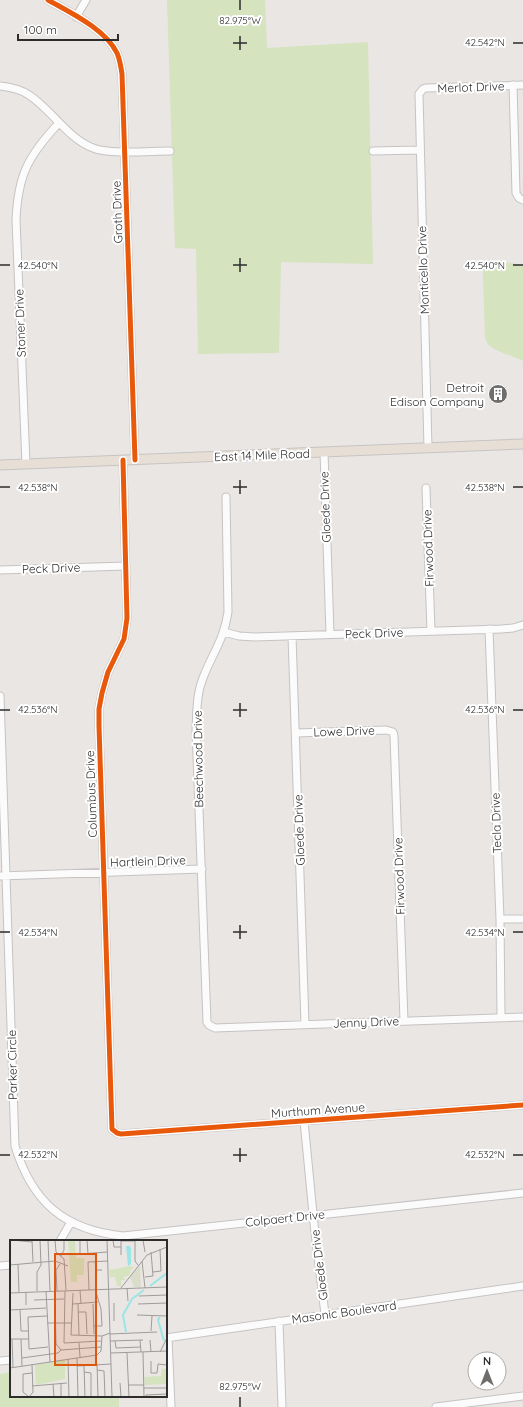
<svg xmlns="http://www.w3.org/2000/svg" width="523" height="1407" font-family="Quicksand,sans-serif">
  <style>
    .green { fill: #d5e3be }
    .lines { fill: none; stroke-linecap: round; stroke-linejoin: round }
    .minor-casing { stroke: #c5c3c3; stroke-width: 9 }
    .major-casing { stroke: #c6c4c3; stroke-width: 11 }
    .minor { stroke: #fcfbfb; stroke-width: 7 }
    .major { stroke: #e7dfd6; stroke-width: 9 }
    .cycleway-casing { stroke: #fff; stroke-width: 8 }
    .cycleway { stroke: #e8590c; stroke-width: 5 }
    .ticks { fill: none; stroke: #2d2d2d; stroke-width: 1.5 }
    .labels { text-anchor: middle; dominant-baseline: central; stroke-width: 4; stroke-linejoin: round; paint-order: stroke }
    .street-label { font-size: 12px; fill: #2d2d2d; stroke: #fff }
    .poi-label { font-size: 12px; fill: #2d2d2d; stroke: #fff; text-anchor: end }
    .inset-river { fill: none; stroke: #9ce5e7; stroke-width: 2 }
    .inset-road { fill: none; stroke: #9e9c9a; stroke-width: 1 }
    .view { fill: #df570e; fill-opacity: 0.15; stroke: #df570e; stroke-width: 2 }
    .inset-edge { fill: none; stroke: #2d2d2d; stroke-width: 2 }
    .ticks-label { font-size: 10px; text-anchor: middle; fill: #2d2d2d; stroke: #fff; stroke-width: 4; stroke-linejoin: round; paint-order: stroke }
  </style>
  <rect width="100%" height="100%" fill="#eae6e3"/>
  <path class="green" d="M167,0h98l2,48 101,-6 5,222 -92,-2 -2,91 -81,1 -2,-105 -21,-1z
    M494,262l18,1 11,3v95c-9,-5 -30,-10 -35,-17 -2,-3 -3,-6 -3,-9l-2,-57v-9z
    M11,1372v24h108v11h-119v-33z"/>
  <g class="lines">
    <g class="minor-casing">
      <path id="minor" d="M48,0c23,13 57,29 69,53 3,7 4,14 5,21l13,386
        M76,17l10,-17
        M513,85l3,108 3,5 4,2
        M0,86c10,1 20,3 29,9 23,15 38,43 64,53 18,7 57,3 77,3
        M373,151l47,-1
        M428,448l-9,-354 4,-5 3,-1 97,-3
        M324,452l6,182
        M123,460l4,158 -3,21 -16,33 -6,21 -3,16v17l13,403 5,4 4,1 402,-29
        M26,464l-10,-244c2,-45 12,-64 43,-97
        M426,488l5,143
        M226,497l2,115c-4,28 -16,42 -25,66 -7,17 -6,35 -7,52l11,292 2,3 6,3 308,-11
        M0,570l126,-4
        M489,629l11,290 1,98
        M224,632l15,4 16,1 246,-8 12,-1 10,-3
        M292,636l13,388
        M0,696l15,450c17,56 49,84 108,90l400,-43
        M296,733l90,-3 7,2 1,4 10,285
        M0,876l202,-7
        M500,919h23
        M304,1121l10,103 11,90
        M60,1241l11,-19
        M0,1266l11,-1
        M279,1321l3,86
        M166,1338l357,-52
        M168,1338l3,69
        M0,1361l11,-1
        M436,1407l87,-11"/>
    </g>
    <g class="major-casing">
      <path id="major" d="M0,465l523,-21"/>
    </g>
    <use href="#minor" class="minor"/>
    <use href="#major" class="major"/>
    <g class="cycleway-casing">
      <path id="cycleway" d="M48,0c23,13 57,29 69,53 3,7 4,14 5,21l13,386
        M123,460l4,158 -3,21 -16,33 -6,21 -3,16v17l13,403 5,4 4,1 402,-29"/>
    </g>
    <use href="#cycleway" class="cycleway"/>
  </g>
  <path class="ticks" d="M240,0v10M240,36v14M233,43h14M513,43h10M240,258v14M0,265h10M233,265h14M513,265h10M240,480v14M0,487h10M233,487h14M513,487h10M240,703v14M0,710h10M233,710h14M513,710h10M240,925v14M0,932h10M233,932h14M513,932h10M240,1148v14M0,1155h10M233,1155h14M513,1155h10M240,1397v10"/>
  <defs>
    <g id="building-disc" transform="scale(1)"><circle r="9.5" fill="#6f6e6d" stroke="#fff"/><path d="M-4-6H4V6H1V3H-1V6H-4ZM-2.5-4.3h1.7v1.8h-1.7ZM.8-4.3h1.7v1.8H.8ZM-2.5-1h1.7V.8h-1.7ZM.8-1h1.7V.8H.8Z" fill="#fff"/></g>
  </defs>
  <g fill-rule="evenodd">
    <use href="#building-disc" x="498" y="394"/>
  </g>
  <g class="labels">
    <g class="street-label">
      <text transform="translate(471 87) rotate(-2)">Merlot Drive</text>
      <text transform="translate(117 212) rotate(-92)">Groth Drive</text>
      <text transform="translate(423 270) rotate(-92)">Monticello Drive</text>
      <text transform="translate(20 323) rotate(-92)">Stoner Drive</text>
      <text transform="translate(262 455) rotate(-2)">East 14 Mile Road</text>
      <text transform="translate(325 507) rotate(-92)">Gloede Drive</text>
      <text transform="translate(428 548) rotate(-92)">Firwood Drive</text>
      <text transform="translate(51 568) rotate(-2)">Peck Drive</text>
      <text transform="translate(374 633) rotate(-2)">Peck Drive</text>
      <text transform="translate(344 731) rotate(-2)">Lowe Drive</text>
      <text transform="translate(198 759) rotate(-91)">Beechwood Drive</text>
      <text transform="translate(91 794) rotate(-92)">Columbus Drive</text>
      <text transform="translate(496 823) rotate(-92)">Tecla Drive</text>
      <text transform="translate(299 830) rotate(-92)">Gloede Drive</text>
      <text transform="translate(148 861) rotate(-2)">Hartlein Drive</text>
      <text transform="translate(399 876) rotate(-92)">Firwood Drive</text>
      <text transform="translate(366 1022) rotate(-2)">Jenny Drive</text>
      <text transform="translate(12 1065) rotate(-91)">Parker Circle</text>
      <text transform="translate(318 1110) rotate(-4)">Murthum Avenue</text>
      <text transform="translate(285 1218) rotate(-6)">Colpaert Drive</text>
      <text transform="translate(319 1265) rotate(-97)">Gloede Drive</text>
      <text transform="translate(344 1312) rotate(-8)">Masonic Boulevard</text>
    </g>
    <g class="poi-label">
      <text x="484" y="387">Detroit<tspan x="484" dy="14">Edison Company</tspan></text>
    </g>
  </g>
  <g transform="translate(10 1240)">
    <rect width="157" height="157" fill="#eae6e3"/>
    <path d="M58,0h7l1,18h8v17h-7v7h-6zM121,26l3,2 -5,3 2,1 -3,4 -5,1 3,3h-5v6h-4l-2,-9h-5l-1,-7zM55,120v19l-29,6 -1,-20zM152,129h5v15l-22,1 -1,-8 17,-1z" fill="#d5e3be"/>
    <path d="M130,25l1,22h-7l-4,-10z" fill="#dbddcb"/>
    <path d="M116,6h4l1,3v15l-3,2z" fill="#9ce5e7"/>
    <path class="inset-river" d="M140,46l17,-13M150,77l-2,3 6,21M116,92l-3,-17 9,-16 12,-9"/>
    <path class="inset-road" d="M2,0l20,2M22,0l1,22M38,0l2,51M45,0l1,12 8,7 2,31M70,0v14l27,-2M77,0l1,14M97,0l5,157M103,0l1,7h7M125,0v21l3,4M133,0l2,12M111,1h14M111,1v14M51,16l3,-6v-10M85,21l1,9h6M132,21l3,27M8,24l1,28M0,25l45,-4 13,5M143,32l8,-1 -1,-22M135,37l8,-1 -2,-24M111,48l26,-33 20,-8M117,48l1,13M70,50l1,14M79,50l-1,-28 20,-1M27,51v-19l4,-7 -1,-25M36,51l4,71M47,51l-1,-21 4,-6M55,51l-1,52 37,-2M16,52v13M0,53l157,-6M63,53l-2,42 31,1M129,56l28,-1M45,59l1,45 5,6M24,60l30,-1M104,63v18M63,64l25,-2M68,64l1,31M83,64l1,30M128,64l29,-1M10,69l1,22h7M0,70l36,-2M0,72v14M68,72h8l1,22M127,75l30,1M37,76l-19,1 1,32 19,-2M37,83h24M84,86h8l-1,-17 -5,-17M141,91l1,-15M100,94l47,-2M0,99h19M2,99l1,28M11,99l1,27M130,100l1,12M140,100l1,12M100,101l33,-1M105,101l1,7 25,-1M69,103l1,14M133,112l1,45M150,112l7,-14M101,113l56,-2M117,113l2,44M12,118l36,-5 3,-3 40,-3M67,118l1,39M58,119l1,38M141,121v12h6l1,-9 9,1M87,124l1,33M67,126l34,-2M74,126l1,31M0,128l87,-13 4,-4 1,-15 8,-3M87,130l7,1 1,26M74,132l7,1v24M51,143v14M110,143l1,14M43,144l1,13M118,145h16M22,146l35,-3M134,148h23M19,157l-6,-5v-18l9,-1M19,157l4,-5 -1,-27M136,157v-2l21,-1"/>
    <path class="view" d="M45,14h41v111h-41z"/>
    <rect width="157" height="157" class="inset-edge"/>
  </g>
  <g class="ticks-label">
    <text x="240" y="24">82.975°W</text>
    <text x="485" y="46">42.542°N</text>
    <text x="38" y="269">42.540°N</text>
    <text x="485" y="269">42.540°N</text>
    <text x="38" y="491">42.538°N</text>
    <text x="485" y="491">42.538°N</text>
    <text x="38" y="713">42.536°N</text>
    <text x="485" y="713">42.536°N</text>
    <text x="38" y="936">42.534°N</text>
    <text x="485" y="936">42.534°N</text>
    <text x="38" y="1158">42.532°N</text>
    <text x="485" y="1158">42.532°N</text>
    <text x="240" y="1390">82.975°W</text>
  </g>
  <g transform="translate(487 1371)"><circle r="19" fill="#ffffff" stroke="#ababab"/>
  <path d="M0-3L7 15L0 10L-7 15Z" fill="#6f6e6d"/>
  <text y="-6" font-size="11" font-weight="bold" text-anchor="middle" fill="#2d2d2d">N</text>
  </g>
  <path d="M18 34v6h100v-6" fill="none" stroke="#2d2d2d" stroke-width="2"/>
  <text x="24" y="34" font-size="12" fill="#2d2d2d" stroke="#ffffff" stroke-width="3" paint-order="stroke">100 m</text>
</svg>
